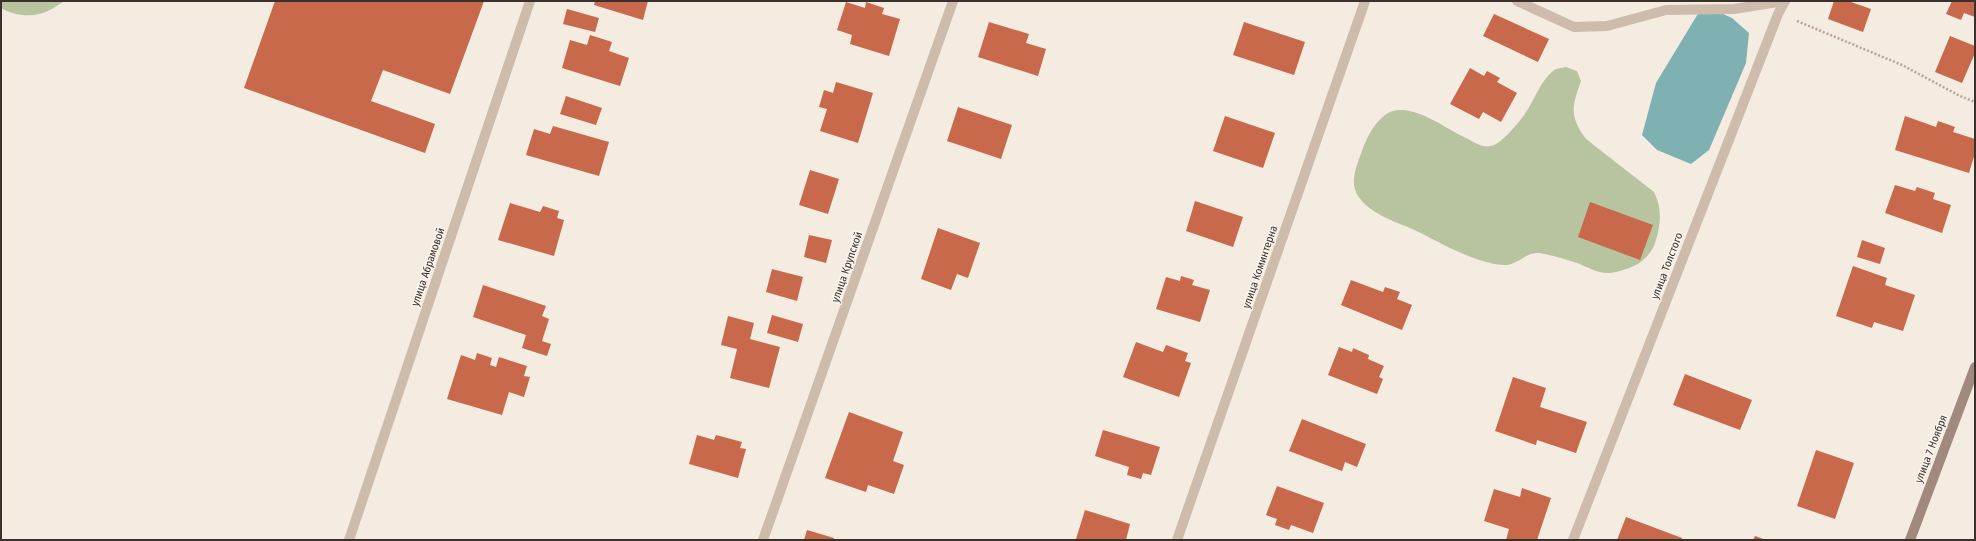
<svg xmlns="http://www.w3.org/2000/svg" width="1976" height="541" font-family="'Fira Sans Condensed',sans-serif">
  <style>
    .green { fill: #b8c4a0 }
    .water { fill: #7fb0b2 }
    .building { fill: #c8694b }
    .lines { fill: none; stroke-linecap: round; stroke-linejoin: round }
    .path { stroke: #b9a596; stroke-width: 2.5; stroke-dasharray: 2 2; stroke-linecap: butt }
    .lane { stroke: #cdbbac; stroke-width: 10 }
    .street { stroke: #cdbbac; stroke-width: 10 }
    .secondary { stroke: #a18a7d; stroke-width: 10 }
    .labels { text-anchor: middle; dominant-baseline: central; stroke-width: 3; stroke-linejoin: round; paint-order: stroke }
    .street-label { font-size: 11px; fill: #3b302b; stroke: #fbf5ee }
  </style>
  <rect width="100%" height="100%" fill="#f4ebe1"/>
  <path class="green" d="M1,1h64c-5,2 -8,5 -13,8 -16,9 -35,8 -51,-1z
    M1566,67l11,4 4,10c-9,25 -12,35 5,58l68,53c8,16 7,31 2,48 -3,11 -11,21 -22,26 -7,3 -16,6 -24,7 -12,1 -22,-6 -33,-10 -12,-4 -26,-8 -38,-10 -14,-1 -22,13 -36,12 -27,-2 -59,-20 -82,-32 -20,-10 -50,-17 -63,-37 -9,-14 -1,-31 4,-45 5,-14 15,-35 31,-40 24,-6 54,19 75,28 7,4 15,9 23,7 10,-1 32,-28 37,-37 8,-13 13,-28 25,-38 3,-3 9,-3 13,-4z"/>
  <path class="water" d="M1714,10l18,8 17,15 -3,30 -37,87 -18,14 -34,-14 -15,-15 14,-52 43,-71z"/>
  <path class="building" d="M275,1h209l-34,93 -67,-24 -12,31 64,23 -10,29 -181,-65z
    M595,1h53l-5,19 -49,-15z
    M1834,1h14l23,8 -8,23 -35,-13z
    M1952,1h23v16l-11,-4 -3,7 -15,-6z
    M846,2l19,6 1,-6 18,6 -2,6 18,5 -11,37 -39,-12 2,-9 -15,-5z
    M567,9l32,9 -4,14 -32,-8z
    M1494,14l55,25 -11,23 -55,-26z
    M989,22l40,12 -3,9 20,6 -8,27 -60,-19z
    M1244,22l61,20 -11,33 -61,-20z
    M590,35l22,7 -3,9 20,7 -9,28 -58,-18 8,-28 17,5z
    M1950,36l25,10v7l-13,30 -27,-11z
    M1470,68l14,8 3,-5 13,7 -3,4 20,11 -16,29 -18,-10 -4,7 -29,-15z
    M836,82l37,11 -15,50 -38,-12 7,-22 -8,-2 5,-17 9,3z
    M566,96l36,12 -6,17 -36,-11z
    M958,107l54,18 -11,34 -54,-18z
    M1225,116l50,17 -12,35 -50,-17z
    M1905,116l31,11 2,-6 17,6 -2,5 22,7v14l-6,20 -74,-23z
    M553,126l56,16 -10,34 -73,-21 8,-26 16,5z
    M810,170l29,9 -11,35 -29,-9z
    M1895,185l20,6 2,-4 18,6 -2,6 18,6 -9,28 -57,-20z
    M1195,201l48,16 -10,30 -47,-16z
    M1590,202l63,23 -13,35 -62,-23z
    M510,203l30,9 3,-6 16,5 -2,7 7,2 -10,36 -56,-16z
    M938,228l42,15 -12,35 -11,-4 -6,16 -30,-11z
    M809,235l23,5 -6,23 -22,-6z
    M1862,240l23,8 -5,16 -23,-7z
    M1853,266l34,12 -2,7 30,10 -12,36 -29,-9 -2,6 -36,-12z
    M772,269l31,8 -6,24 -31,-9z
    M1181,276l13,4 -2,5 18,5 -10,32 -44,-13 10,-32 14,4z
    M1351,280l32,12 2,-5 15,5 -3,7 15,6 -10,25 -61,-25z
    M483,285l63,21 -4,10 7,3 -7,22 9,3 -4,12 -25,-8 4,-13 -53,-18z
    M772,315l31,9 -5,18 -31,-9z
    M728,316l26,7 -4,16 30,8 -11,41 -39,-10 7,-29 -16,-4z
    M1136,342l27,10 3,-7 22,8 -3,8 6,2 -12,34 -56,-20z
    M1339,347l13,5 1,-4 16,7 -1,4 16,7 -5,11 4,2 -6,15 -49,-19z
    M477,353l15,5 -2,7 6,2 3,-10 28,9 -3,10 6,1 -6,20 -15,-5 -7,23 -55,-16 14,-44 14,5z
    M1685,374l67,26 -12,30 -67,-25z
    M1513,377l33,11 -6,19 47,15 -11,31 -39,-13 -1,5 -41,-14z
    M849,412l54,20 -10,29 11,4 -10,29 -26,-9 -2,7 -41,-14z
    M1302,419l64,25 -9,23 -12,-5 -3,9 -53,-20z
    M1103,430l57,17 -9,28 -8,-2 -2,6 -14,-4 2,-8 -34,-11z
    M697,435l17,5 2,-5 26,7 -2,6 6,1 -8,29 -49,-14z
    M1816,450l38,13 -19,56 -38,-13z
    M1277,486l47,17 -11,30 -22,-8 -2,5 -14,-5 2,-6 -11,-4z
    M1522,488l29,10 -14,42h-31l3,-11 -25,-8 10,-32 26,8z
    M1085,510l45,14 -4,16 -50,-1z
    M1626,517l56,21v2h-65z
    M807,530l27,8v2h-30z
    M1755,536l11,4h-13z"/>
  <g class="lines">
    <path class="path" d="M1797,21l105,44 58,31 15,6"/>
    <path class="lane" d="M1517,1l57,26 33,-1 59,-16 68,-1 51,-8"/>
    <path class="street" d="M349,540l181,-539
      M763,540l190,-539
      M1177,540l188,-539
      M1573,540l205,-526 7,-13"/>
    <path class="secondary" d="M1910,540l65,-173"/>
  </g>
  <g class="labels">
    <g class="street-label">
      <text transform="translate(1667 266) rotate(-69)">улица Толстого</text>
      <text transform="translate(428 267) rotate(-71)">улица Абрамовой</text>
      <text transform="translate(847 267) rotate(-71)">улица Крупской</text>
      <text transform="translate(1260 267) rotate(-71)">улица Коминтерна</text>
      <text transform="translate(1931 449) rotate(-69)">улица 7 Ноября</text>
    </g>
  </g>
  <rect width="1976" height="541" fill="none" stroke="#3b302b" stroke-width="4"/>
</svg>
